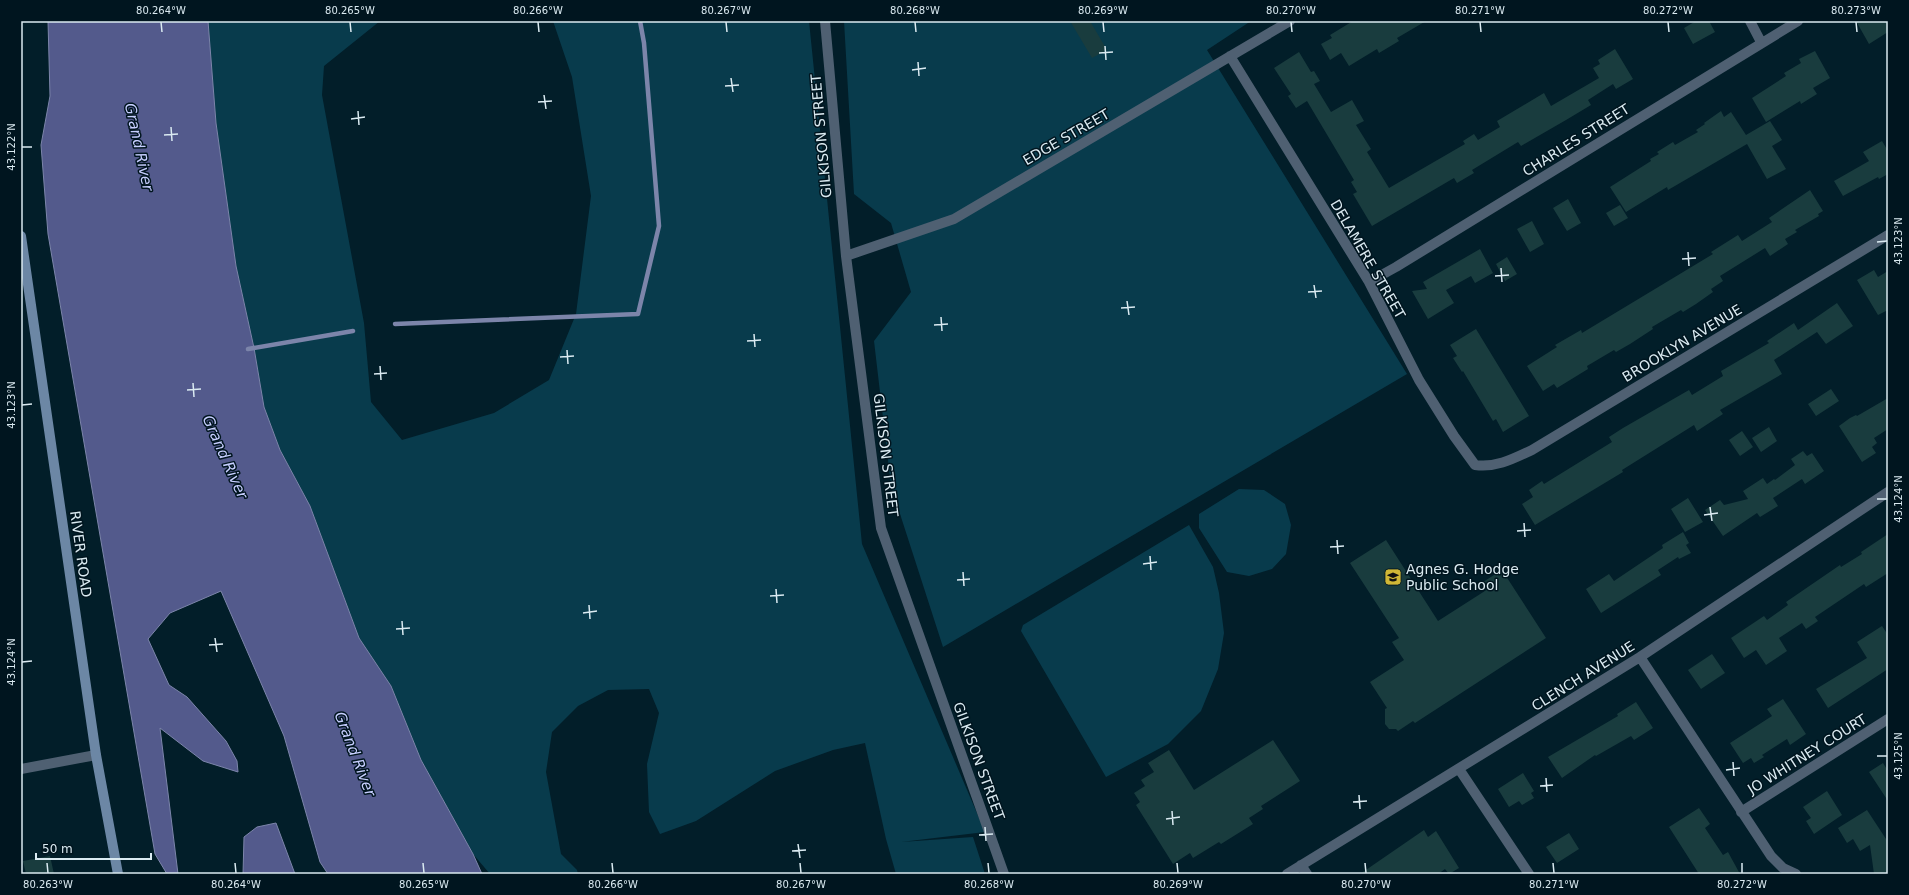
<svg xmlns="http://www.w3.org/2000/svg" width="1909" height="895" font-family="'DejaVu Sans',sans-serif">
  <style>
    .green { fill: #083b4c }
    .water { fill: #535a8c; stroke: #7c85aa }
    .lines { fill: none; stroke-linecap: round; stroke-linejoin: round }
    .stream { stroke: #7c85aa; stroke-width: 4.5 }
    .building { fill: #193c3e }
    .street { stroke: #4f6072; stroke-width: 10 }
    .secondary { stroke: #6c87a5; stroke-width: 10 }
    .ticks { fill: none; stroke: #daeaf1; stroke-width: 1.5 }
    .labels { text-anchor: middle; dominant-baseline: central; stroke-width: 3; stroke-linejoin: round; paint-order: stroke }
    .street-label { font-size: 14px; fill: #daeaf1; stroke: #00151f }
    .poi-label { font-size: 14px; fill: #daeaf1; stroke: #00151f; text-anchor: start }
    .water-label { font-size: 15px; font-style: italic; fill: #c7cfff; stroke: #00151f }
    .neatline { fill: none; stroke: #daeaf1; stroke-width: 1.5 }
    .ticks-label { font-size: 10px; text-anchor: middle; fill: #daeaf1 }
  </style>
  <rect width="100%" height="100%" fill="#021e29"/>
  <path class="green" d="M208,21h172l-56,45 -2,29 42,228 7,79 31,38 92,-27 55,-33 27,-66 15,-118 -19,-119 -19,-56h256l53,523 123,288 -84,10 72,-5 12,37h-89l-10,-35 -21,-96 -32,7 -58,21 -79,50 -36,13 -11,-22 -2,-48 12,-51 -10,-24 -41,1 -30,16 -26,26 -6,40 15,82 16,16 1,4h-88l-17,-20 -52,-94 -30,-74 -32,-48 -49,-132 -30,-56 -16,-43 -10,-59 -18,-82 -20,-143z
    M844,21h407l-44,29 200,324 -464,273 -52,-161 -17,-145 37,-49 -20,-69 -37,-29z
    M1239,489l25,1 21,14 6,21 -5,29 -14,15 -23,7 -22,-4 -28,-44v-14z
    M1189,525l24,42 6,26 5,40 -6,36 -17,42 -33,33 -62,33 -78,-134 -7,-12 2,-6z"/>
  <path class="water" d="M48,21h160l8,102 20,143 18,82 10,59 16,43 30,56 49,132 32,48 30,74 52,94 9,20h-154l-8,-12 -36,-126 -63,-145 -51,22 -22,26 21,46 18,12 39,44 11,20 1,11 -35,-11 -43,-33 18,146h-11l-12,-20 -107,-620 -7,-89 9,-49z
    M276,823l19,51h-52l1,-37 13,-10z"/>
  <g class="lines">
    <path class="stream" d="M395,324l243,-10 21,-88 -15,-183 -4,-22
      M248,349l105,-18"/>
  </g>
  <path class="building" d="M1070,21h20l17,29 -15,8z
    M1353,21h73l-29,17 2,3 -20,12 -2,-4 -28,17 -8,-13 -11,7 -9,-16 11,-6 -2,-3z
    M1696,21h13l6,11 -22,12 -9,-16z
    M1856,21h32v11l-19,12z
    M1615,49l18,30 -17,10 -3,-5 -25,16 3,5 -25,15 -45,26 -3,-4 -46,28 2,3 -17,10 -3,-5 -82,48 -19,-32 4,-2 -6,-10 3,-2 -47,-79 -11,7 -8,-12 3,-2 -17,-26 25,-16 12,20 3,-1 6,10 -6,3 17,28 21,-12 12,21 -8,4 15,24 -4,3 22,36 76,-44 -2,-3 11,-7 4,6 22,-13 -3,-6 47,-28 7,13 48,-28 -6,-10 7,-4 -2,-4z
    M1815,51l15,27 -17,10 4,6 -16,10 -1,-3 -34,21 -14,-24 34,-22 -2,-3 17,-10 -2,-4z
    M1721,111l3,6 7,-5 15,23 24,-14 12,19 -10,6 14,23 -19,10 -20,-35 -79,46 -1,-3 -41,25 -16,-25 41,-26 -1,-2 9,-5 -2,-2 16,-10 2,3 23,-13 -2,-2 9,-6 -1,-1z
    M1882,141l6,10v23l-9,5 -1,-2 -35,19 -9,-15 35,-20 -6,-9z
    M1810,190l13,21 -5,3 1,2 -24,14 2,2 -12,7 3,5 -18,12 -5,-8 -45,28 3,5 -12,8 2,3 -17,12 -13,8 -2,-2 -29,17 1,2 -23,15 -14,8 -2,-2 -27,16 1,3 -31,19 -3,-4 -11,7 -16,-25 30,-19 -2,-2 26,-15 1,3 131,-79 -2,-2 27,-17 4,6 30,-19 -3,-4z
    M1568,199l13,24 -14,8 -14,-23z
    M1620,205l8,13 -14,8 -8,-13z
    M1532,221l12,23 -14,8 -13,-23z
    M1480,249l13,24 -18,10 -4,-7 -25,14 8,13 -26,16 -16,-28 15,-2 -4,-7z
    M1507,257l10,17 -12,7 -9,-17z
    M1874,270l4,7 10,-6v39l-10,5 -21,-35z
    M1837,303l16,23 -27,18 -9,-12 -43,28 8,14 -62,36 3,4 -26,17 -3,-6 -72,45 1,2 -88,53 -13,-21 11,-7 -4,-7 13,-9 2,3 68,-42 -3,-5 14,-9 66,-38 3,5 31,-19 -2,-5 48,-28 -2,-2 27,-18 4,7z
    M1476,329l53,87 -26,16 -7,-13 -3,2 -30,-50 -1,1 -9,-14 4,-2 -7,-11z
    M1831,389l8,12 -23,15 -8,-12z
    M1888,398v31l-14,9 3,5 -5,4 4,6 -14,9 -23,-36 11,-8 6,-3 1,1z
    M1769,427l8,14 -16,11 -9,-14z
    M1742,431l11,16 -13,9 -11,-16z
    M1803,451l4,5 5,-3 12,18 -19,13 -3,-5 -29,19 5,8 -18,11 -3,-4 -34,23 -18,-26 15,-10 4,5 24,-6 -5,-8 20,-13 4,6 7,-5 1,1 20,-15 -4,-6z
    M1688,498l15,24 -18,10 -14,-23z
    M1683,532l6,11 -3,2 5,8 -12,6 -1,-2 -20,13 3,5 -60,38 -15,-24 23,-15 5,7 49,-33 -1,-3z
    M1888,534v39l-22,14 -2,-3 -49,33 3,4 -12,8 -4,-6 -23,15 8,13 -21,14 -10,-15 -12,8 -13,-20 33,-22 3,4 21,-15 -2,-3 54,-37 1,2 21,-13 -1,-2z
    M1386,540l52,81 50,-32 -5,-7 19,-12 44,68 -131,85 -2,-2 -15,10 -2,-2h-7l-4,-5v-15l2,-1 -17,-26 34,-22 -12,-18 7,-4 -49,-75z
    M1882,626l6,9v34l-60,39 -12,-19 51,-31 -10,-16z
    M1712,654l13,19 -24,16 -13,-19z
    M1783,699l23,35 -16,11 -3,-6 -25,16 2,2 -10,6 -3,-5 -8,5 -13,-20 42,-27 -5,-7z
    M1636,702l17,26 -19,12 -3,-4 -35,20 -1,-1 -33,23 -14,-21 70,-41 -1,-2z
    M1273,740l27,41 -39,25 2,3 -14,9 4,6 -32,20 -2,-2 -26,16 -3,-5 -17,11 -37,-59 4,-3 -6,-9 11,-7 -4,-6 13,-8 -6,-9 21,-13 25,40z
    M1883,763l5,8v30l-19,-29z
    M1523,773l11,18 -3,2 3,5 -12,7 -3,-4 -10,6 -11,-18z
    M1827,791l15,24 -28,19 -8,-13 5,-3 -8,-11z
    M1699,808l11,16 -5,4 18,27 5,-3 12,22h-41l-30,-47z
    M1867,810l21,32v32h-14l-4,-29 -10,6 -7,-12 -6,4 -9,-15z
    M1424,830l4,7 8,-6 23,37 -10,6 -4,-5 -7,5h-78z
    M1569,833l10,16 -22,14 -11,-16z
    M50,856l4,18h-28l-3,-13z"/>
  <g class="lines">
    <path class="street" d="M825,21l21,235 35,272 123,346
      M1750,21l11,21
      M1230,56l139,226 50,98 35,56 21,29c21,3 38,-6 57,-15l356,-215
      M846,256l108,-37 336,-198
      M1369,282l27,-15 402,-246
      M1640,657l131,199 12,12 13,6
      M21,769l75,-14
      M1459,769l70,105
      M1741,812l147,-93
      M1301,865l6,9
      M1287,874l353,-217 248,-165"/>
    <path class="secondary" d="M21,236l75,519 22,119"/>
  </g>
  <path class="ticks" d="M161,22l1,10M350,22l1,10M538,22l1,10M726,22l1,10M915,22l1,10M1103,22l1,10M1291,22l1,10M1480,22l1,10M1668,22l1,10M1856,22l1,10M1105,46l1,14M1099,53l14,-1M918,62l1,14M912,70l14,-2M731,78l2,14M725,86l14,-1M544,95l2,14M538,102l14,-1M358,111l1,14M351,119l14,-2M171,127l1,14M164,135l14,-1M22,147h10M1877,242l10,-1M1688,252l1,14M1682,259l14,-1M1501,268l1,14M1495,276l14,-1M1314,285l2,13M1308,292l14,-1M1127,301l2,14M1121,308l14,-1M941,317l1,14M934,325l14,-1M754,334l1,13M747,341l14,-1M567,350l1,14M560,357l14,-1M380,366l1,14M374,374l13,-1M193,383l1,14M187,390l14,-1M22,405l10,-1M1877,499h10M1710,507l2,14M1704,515l14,-2M1524,523l1,14M1517,531l14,-1M1337,540l1,14M1330,547l14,-1M1150,556l1,14M1143,564l14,-2M963,572l1,14M957,580l13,-1M776,589l1,14M770,596l14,-1M589,605l1,14M583,613l14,-2M402,621l1,14M396,629l14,-1M215,638l2,14M209,645l14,-1M22,662l10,-1M1877,756h10M1733,762l1,14M1726,770l14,-2M1546,778l1,14M1540,786l13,-1M1359,795l1,14M1353,802l14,-1M1172,811l1,14M1166,819l14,-2M985,827l1,14M979,835l14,-1M798,844l2,14M792,851l14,-1M47,863l1,10M235,863l1,10M423,863l1,10M612,863l1,10M800,863l1,10M988,863l1,10M1177,863l1,10M1365,863l1,10M1553,863l1,10M1742,863v10"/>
  <defs>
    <g id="school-square" transform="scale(0.9)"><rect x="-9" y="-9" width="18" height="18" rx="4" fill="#d0b736" stroke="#00151f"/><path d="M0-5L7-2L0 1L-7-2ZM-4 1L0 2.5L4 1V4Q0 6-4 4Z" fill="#111"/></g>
  </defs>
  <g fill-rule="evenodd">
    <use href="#school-square" x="1393" y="577"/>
  </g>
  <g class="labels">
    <g class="street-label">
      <text transform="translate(821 136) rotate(-95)">GILKISON STREET</text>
      <text transform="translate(1066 137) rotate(-30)">EDGE STREET</text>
      <text transform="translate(1576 140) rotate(-32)">CHARLES STREET</text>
      <text transform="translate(1368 259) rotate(60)">DELAMERE STREET</text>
      <text transform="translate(1682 343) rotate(-31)">BROOKLYN AVENUE</text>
      <text transform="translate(886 455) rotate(83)">GILKISON STREET</text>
      <text transform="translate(81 554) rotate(82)">RIVER ROAD</text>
      <text transform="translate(1583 676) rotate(-32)">CLENCH AVENUE</text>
      <text transform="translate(1807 754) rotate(-32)">JO WHITNEY COURT</text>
      <text transform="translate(979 761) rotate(70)">GILKISON STREET</text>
    </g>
    <g class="poi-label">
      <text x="1406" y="569">Agnes G. Hodge<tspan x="1406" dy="16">Public School</tspan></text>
    </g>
    <g class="water-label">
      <text transform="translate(139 147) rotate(78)">Grand River</text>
      <text transform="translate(225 457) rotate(66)">Grand River</text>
      <text transform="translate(355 754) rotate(69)">Grand River</text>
    </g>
  </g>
  <rect width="1909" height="895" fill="none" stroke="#00151f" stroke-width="44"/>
  <path d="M36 853v6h115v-6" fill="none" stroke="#daeaf1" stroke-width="2"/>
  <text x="42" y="853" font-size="12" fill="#daeaf1" stroke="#00151f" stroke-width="3" paint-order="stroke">50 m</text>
  <rect x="22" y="22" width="1865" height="851" class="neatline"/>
  <g class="ticks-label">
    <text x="161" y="14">80.264°W</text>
    <text x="350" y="14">80.265°W</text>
    <text x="538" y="14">80.266°W</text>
    <text x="726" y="14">80.267°W</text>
    <text x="915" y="14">80.268°W</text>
    <text x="1103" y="14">80.269°W</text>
    <text x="1291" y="14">80.270°W</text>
    <text x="1480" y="14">80.271°W</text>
    <text x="1668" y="14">80.272°W</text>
    <text x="1856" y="14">80.273°W</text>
    <text transform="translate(11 147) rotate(-90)" y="4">43.122°N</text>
    <text transform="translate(1898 241) rotate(-90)" y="4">43.123°N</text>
    <text transform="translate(11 405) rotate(-90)" y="4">43.123°N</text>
    <text transform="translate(1898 499) rotate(-90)" y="4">43.124°N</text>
    <text transform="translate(11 662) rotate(-90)" y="4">43.124°N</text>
    <text transform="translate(1898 756) rotate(-90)" y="4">43.125°N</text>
    <text x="48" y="888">80.263°W</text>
    <text x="236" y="888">80.264°W</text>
    <text x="424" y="888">80.265°W</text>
    <text x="613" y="888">80.266°W</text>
    <text x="801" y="888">80.267°W</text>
    <text x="989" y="888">80.268°W</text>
    <text x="1178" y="888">80.269°W</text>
    <text x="1366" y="888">80.270°W</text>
    <text x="1554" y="888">80.271°W</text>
    <text x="1742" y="888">80.272°W</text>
  </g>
</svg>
